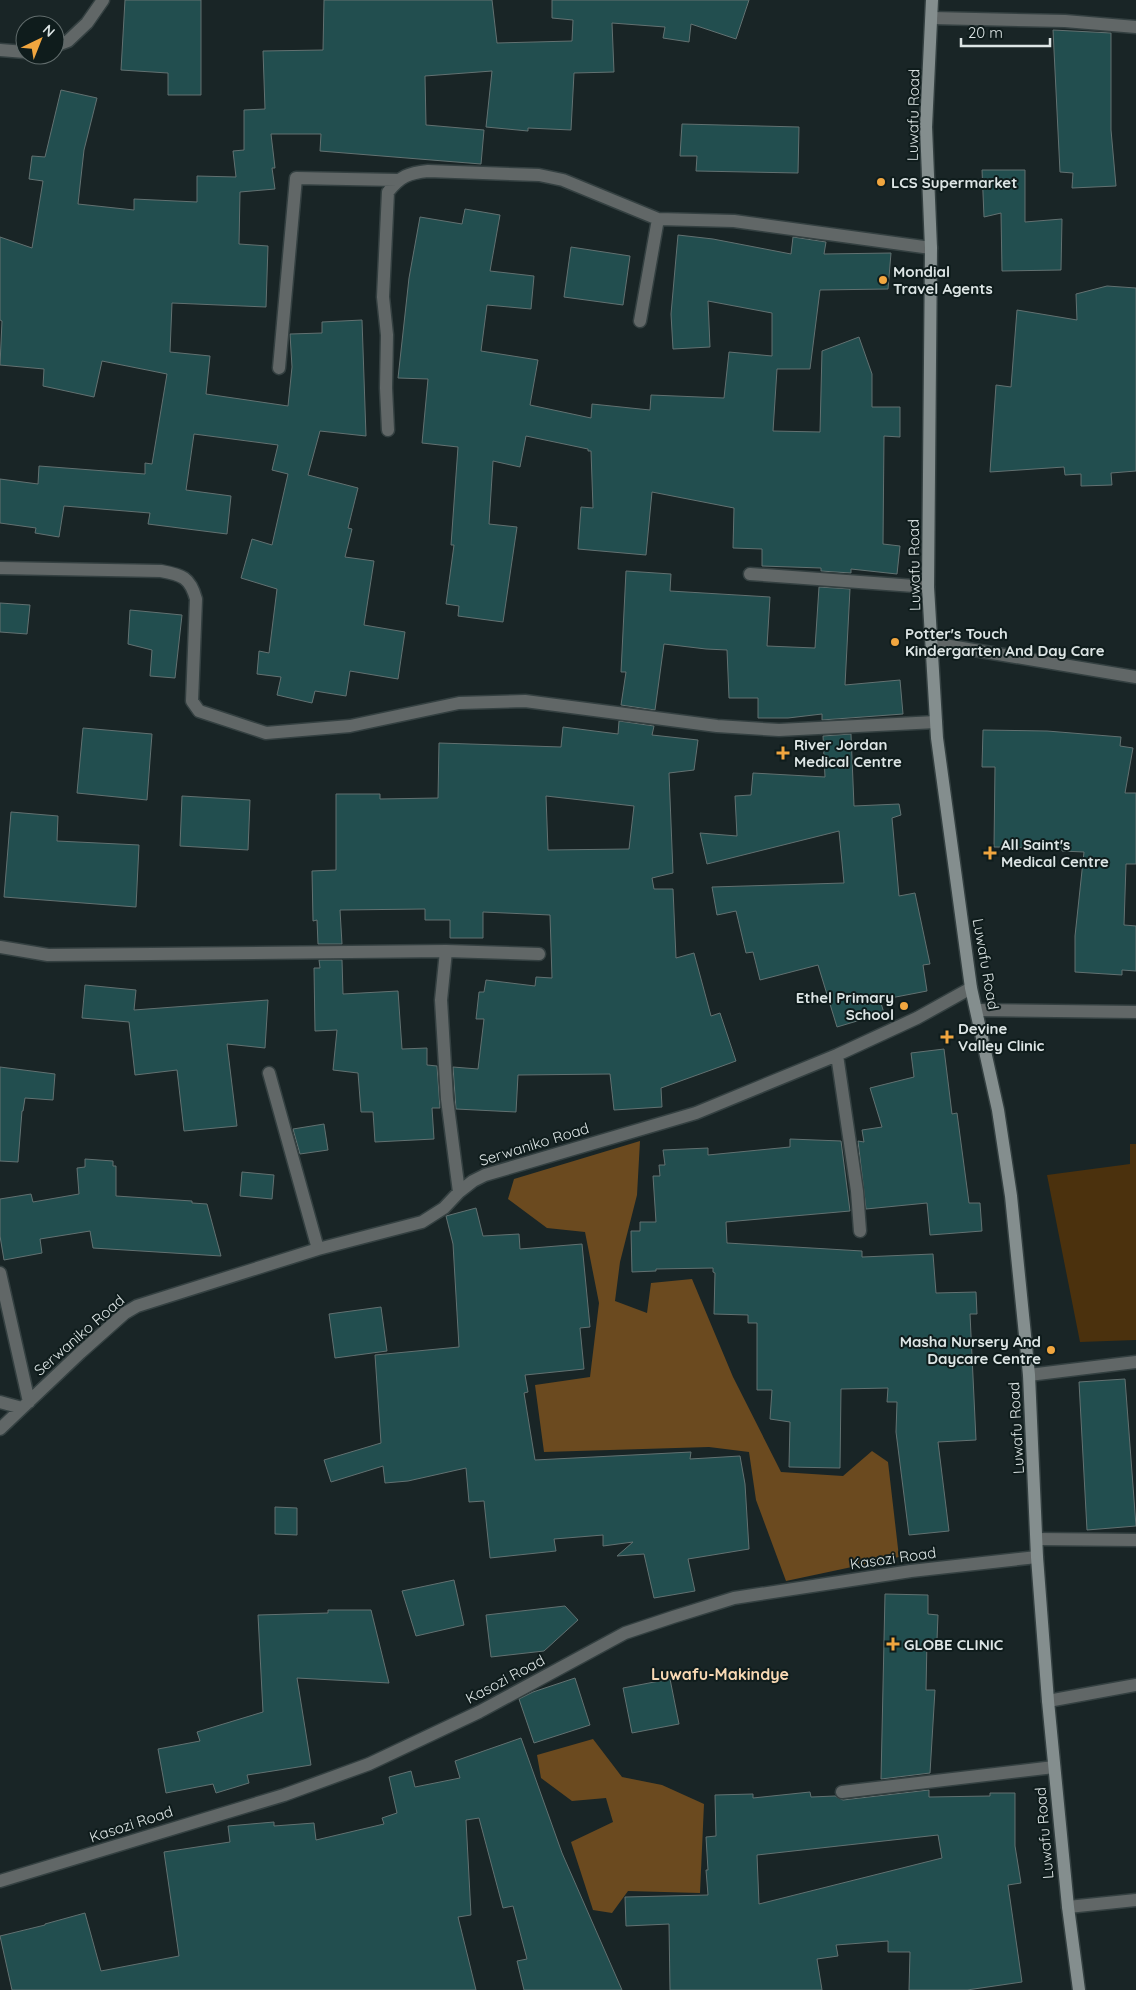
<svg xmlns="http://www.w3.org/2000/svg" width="1136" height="1990" font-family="Quicksand,sans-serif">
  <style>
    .green { fill: #4b310d }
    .forest { fill: #6b4a1f }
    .building { fill: #224e4f; stroke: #627171; fill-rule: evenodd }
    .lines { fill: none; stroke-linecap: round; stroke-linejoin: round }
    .street-casing { stroke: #344041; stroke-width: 15 }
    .secondary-casing { stroke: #344041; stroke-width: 15 }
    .street { stroke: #616767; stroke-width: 12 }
    .secondary { stroke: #848e8e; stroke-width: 12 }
    .poi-dot { fill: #f1a63f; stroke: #0f1c1c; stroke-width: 2 }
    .labels { text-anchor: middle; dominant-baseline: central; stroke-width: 4; stroke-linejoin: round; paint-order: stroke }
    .street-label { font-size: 15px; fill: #dde5e5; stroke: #0f1c1c }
    .poi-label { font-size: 15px; font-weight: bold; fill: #dde5e5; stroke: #0f1c1c; text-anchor: start }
    .neighbourhood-label { font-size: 16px; font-weight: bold; fill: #f9d9b4; stroke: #0f1c1c }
  </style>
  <rect width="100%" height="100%" fill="#192526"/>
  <path class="green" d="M1130,1144h6v196l-56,2 -33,-167 83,-11z"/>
  <path class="forest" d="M640,1141l-3,54 -17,67 -5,39 32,12 4,-30 41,-4 41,98 48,95 62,4 29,-25 16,11 11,95 -113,24 -30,-81 -7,-48 -40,-5 -165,5 -9,-67 55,-8 9,-74 -14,-71 -38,-4 -39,-29 6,-20z
    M593,1739l29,38 40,8 42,19 -4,89 -72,-2 -16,22 -19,-3 -22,-68 42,-20 -7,-24 -34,3 -31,-23 -4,-23z"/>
  <path class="building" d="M125,0h76v95h-33v-22l-47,-3z
    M324,0h168l5,43 75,-2 1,-21 -21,-2v-18h197l-13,39 -45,-15 -2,18 -26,-4 2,-11 -53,-4 2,49 -40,1 -3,57 -43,-2v3l-42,-4 6,-56 -67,5 1,49 58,5 -3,34 -161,-13 1,-17h-50l4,34h-3l3,21 -35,3 -1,52 29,2 -2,61 -94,-4 -2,49 40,4 -4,38 82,12 4,-39 -2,-33 32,-1v-11l40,-2 4,116 -46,-5 -12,44 50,13 -10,40 4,1 -7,28 29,4 -10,64 41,7 -7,47 -48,-8 -4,25 -31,-5 -3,12 -35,-8 4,-18 -24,-3 2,-23 10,2 8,-64 -36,-11 11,-39 20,6 16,-71 -16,-4 6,-25 -84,-11 -8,56 45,6 -4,38 -79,-10 2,-11 -86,-7 -5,31 -24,-4 1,-5 -36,-5v-44l38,5 1,-18 106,8v-11l7,1 15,-90 -65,-13 -8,36 -51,-11 1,-17 -44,-4 2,-44 -2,-1v-83l32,11 11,-67 -14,-2 3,-23 13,1 16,-67 36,8 -13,52 -6,54 56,6v-11l63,3v-26l39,1 -3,-26 11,-1v-40l21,-1 -2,-58 60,-1z
    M1053,30l58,3v97l5,56 -44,2 1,-15 -13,-1z
    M682,124l117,3 -1,46 -102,-2 1,-15h-17z
    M982,170h43v52l37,-3 -1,51 -59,1 -1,-58 -17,4z
    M465,209l35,6 -10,56 44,5 -3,33 -44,-4 -6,46 57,9 -8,45 61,13 1,-14 58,6 1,-15 73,3 5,-46 43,4v-43l-64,-12 2,46 -37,2 -2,-35 7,-79 35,4 78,15 2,-17 33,5 -2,12 67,-1 -3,36 -68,1 -10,79h-33l-4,62 47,1 2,-81 37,-14 13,37v33h28v30l-16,-1 -1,108 17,2 -3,28 -46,-5v4l-30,-2v-3l-59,-2v-17l-29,-1 1,-40 -82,-16 -6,63 -68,-6 3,-42 12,1 -2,-57h-3v-2l-62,-13 -6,31 -27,-6 -4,63 28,3 -14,95 -45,-6 1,-10 -13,-2 8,-59h-3l7,-98 -36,-4 6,-64 -30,-1 11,-100 11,-61 42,7z
    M571,247l59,9 -7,49 -59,-8z
    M1107,286l29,2v183l-25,2 1,12 -31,1v-12l-16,1 -1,-8 -74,5 6,-87 15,2 6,-77 60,10 -1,-26z
    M626,571l45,3 -1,17 100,6 -3,49 48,2 4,-61 31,2 -5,96 55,-5 3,34 -81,6v-6l-34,4h-30v-20h-29l-2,-48 -21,-1 -42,-5 -9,66 -34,-5 5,-33h-5z
    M0,603l30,2 -3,29 -27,-2z
    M130,610l52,5 -7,63 -25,-2 2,-26 -24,-6z
    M619,721l35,5 -2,9 46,5 -4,30 -25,3 4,100 -21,5 2,11h19l3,69 18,-5 17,63 9,-3 16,48 -75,27 1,19 -48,3 -4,-36 -92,1 -2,37 -60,-3 -3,-42 25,2 6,-50h-8l3,-27h5l2,-12 49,6 1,-9 16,1 -2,-63 -67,-3v26h-33v-18h-25v-11l-85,1 2,34h-24l-1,-24 -4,1 -1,-50 24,-1v-76h44v5l58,-1 1,-55 122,4 2,-20 55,7zM546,796l88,10 -5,43 -81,1z
    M83,728l69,6 -5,66 -70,-7z
    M983,730l64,1 74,6 -1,9 13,2 -8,45h11v71h-10l-2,61 12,1v45l-14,-1v5l-47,-3v-36l9,-84 -22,-1v-3l-68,-1 1,-80h-13z
    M851,734l3,72 45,-2 2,11 -9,3 7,78 16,-3 15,71 -7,1 4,26 -47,9 4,13 -47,14 -19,-62 -58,15 -7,-28 -7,1 -10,-42 -19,4 -5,-28 132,-4 -5,-52 -132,33 -7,-31 37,3 -2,-40 16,-1 2,-22 72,4 -2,-41z
    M182,796l68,4 -2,50 -68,-4z
    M11,812l47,4 -1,25 82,4 -3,62 -132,-10z
    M319,960h23l1,34 55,-3 4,58 25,-1v17l10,1 3,42h-8l2,31 -59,3 -2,-30h-12l-3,-39 -25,-3 4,-40 -22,1 -1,-63h6z
    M85,985l51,5 -2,20 134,-10 -3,48 -38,-4 10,82 -53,5 -7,-61 -42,5 -6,-53 -47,-4z
    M944,1049l8,65 5,-1 12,90h11l2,28 -52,4 -3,-32 -61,6 -8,-68 6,1 -2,-12 20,-3 -12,-39 44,-11 -3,-24z
    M0,1067l55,7 -2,26 -28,-2 -2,13h-1l-4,51 -18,-1z
    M324,1124l4,26 -28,4 -7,-25z
    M790,1139l51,2 9,70 -124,11 1,21 135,8v6l71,-3 3,39 40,-1 1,22h-7l6,126 -38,2 11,89 -40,4 -13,-103 1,-30h-10l1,-14 -47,1 -1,79 -51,-1 1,-45 -20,-3 2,-29h-15v-67h-9v-8l-34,-1 1,-41 -2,-1v-4l-57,1v2l-24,1 -1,-41h9v-9h16l-3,-46h7l-1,-11h6l-2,-15 45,-2v7l82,-8z
    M85,1159l28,2v5h3v30l76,5v2l15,1 14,52 -128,-8 -3,-17 -50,8 2,14 -38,7 -4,-24v-37l31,-5 2,8 46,-8 -2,-26 8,-1z
    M242,1172l32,3 -2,24 -32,-3z
    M476,1208l7,28 36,-2 1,15 62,-5 8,83 -10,1 4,41 -59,6 3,17 -4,1 11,67 156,-8 -1,7 50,-3 5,28 4,65 -61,10 7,32 -41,7 -10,-44 -27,2 16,-14 -30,4v-11l-49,4 2,12 -66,7 -6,-57 -15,1 -3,-34 -58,13 -23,2 -2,-17 -52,16 -7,-22 57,-17 -6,-88 84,-8 -6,-103 -7,-28z
    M381,1307l6,44 -52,7 -6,-44z
    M1125,1379l11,147 -49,4 -8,-148z
    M275,1507l22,1v27l-22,-1z
    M454,1580l10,45 -48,11 -14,-45z
    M885,1594l43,1v19l10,1 -1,25h-10l-1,50h9l-5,83 -49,6z
    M565,1606l13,14 -34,31 -53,6 -5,-42z
    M328,1610h43l18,73 -92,-5 14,87 -64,10 2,8 -33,10 -3,-9 -47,9 -8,-44 42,-8 -3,-9 66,-20 -5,-97 70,-2z
    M575,1678l15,47 -56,18 -15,-44 14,-7z
    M670,1679l9,45 -47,9 -9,-45z
    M521,1738l41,115 60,137h-98l-7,-29 10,-2 -14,-53 -10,2 -24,-90 -13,2 5,95 -13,2 18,73h-464l-12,-54 45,-11v-1l40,-11 16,58 78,-15 -15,-104 66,-10 -2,-16 46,-4v4l40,-3 2,17 68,-16 -2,-6 15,-5 -8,-36 22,-6 4,16 45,-9 -5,-17z
    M929,1790v7l61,-1v-3h25v53l6,37 -13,2 14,97 -55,8h-58l1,-38h-22v-11l-52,4 2,11 -21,3 5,31h-152l-1,-66 -43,2 -1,-29 83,-2 -2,-25h2l-2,-33 10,-1 -1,-41 38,-1v4l57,-6 1,5 24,-1 8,4zM938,1835l4,23 -183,46 -2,-49z"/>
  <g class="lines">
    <g class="street-casing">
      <path id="street" d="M932,18l133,3 71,6
        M55,46l13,-5 19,-18 16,-23
        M0,50l25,2
        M640,321l18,-102
        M279,368l17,-190 101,2
        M388,430l-2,-42 1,-53 -4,-38 5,-105c12,-16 21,-19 40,-21l111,4 24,5 95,39 76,2 197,27
        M0,568l161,3c21,4 29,6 35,28l-4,102 7,10 67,22 84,-7 109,-23 66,-2 192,25 62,4 157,-8
        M750,574l178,13
        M932,643l204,34
        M0,947l48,8 398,-4
        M977,1010l159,2
        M837,1055l20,136 3,40
        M269,1073l49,176
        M459,1192l-12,-93 -6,-99 5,-49 93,3
        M0,1273l29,129
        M1029,1375l107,-13
        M0,1402l22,6
        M0,1429l80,-76 45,-40 12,-7 181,-57 104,-27 22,-14 15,-16 14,-11 12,-6 211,-62 141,-58 80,-37 54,-30
        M1037,1539l99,1
        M1048,1701l88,-16
        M842,1792l212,-25
        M0,1881l284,-86 85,-31 110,-52 146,-79 48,-16 61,-19 177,-27 126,-14
        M1068,1907l68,-7"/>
    </g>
    <g class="secondary-casing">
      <path id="secondary" d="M932,0l-6,127 5,121 -3,339 9,151 34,250 27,122 13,86 18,179 8,182 11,144 20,206 11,83"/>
    </g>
    <use href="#street" class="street"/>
    <use href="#secondary" class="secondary"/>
  </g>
  <g class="poi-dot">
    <circle cx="881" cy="182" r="5"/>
    <circle cx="883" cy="280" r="5"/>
    <circle cx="895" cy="642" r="5"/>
    <path d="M780.5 745.5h5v5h5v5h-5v5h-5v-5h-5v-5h5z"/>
    <path d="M987.5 845.5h5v5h5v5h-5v5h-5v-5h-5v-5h5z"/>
    <circle cx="904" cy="1006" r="5"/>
    <path d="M944.5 1029.5h5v5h5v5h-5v5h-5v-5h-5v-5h5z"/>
    <circle cx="1051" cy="1350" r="5"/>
    <path d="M890.5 1636.5h5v5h5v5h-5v5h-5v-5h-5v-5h5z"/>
  </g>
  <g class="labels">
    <g class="street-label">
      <text transform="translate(913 115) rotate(-89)">Luwafu Road</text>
      <text transform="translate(914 565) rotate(-91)">Luwafu Road</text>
      <text transform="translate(986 964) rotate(80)">Luwafu Road</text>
      <text transform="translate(534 1144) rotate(-17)">Serwaniko Road</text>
      <text transform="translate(79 1335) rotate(-41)">Serwaniko Road</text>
      <text transform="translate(1016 1428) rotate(-93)">Luwafu Road</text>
      <text transform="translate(893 1558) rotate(-8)">Kasozi Road</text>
      <text transform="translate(505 1679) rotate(-28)">Kasozi Road</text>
      <text transform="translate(131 1824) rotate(-18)">Kasozi Road</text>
      <text transform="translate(1044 1833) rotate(-95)">Luwafu Road</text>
    </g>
    <g class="poi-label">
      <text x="891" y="182">LCS Supermarket</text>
      <text x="893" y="271">Mondial<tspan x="893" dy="17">Travel Agents</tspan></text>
      <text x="905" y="633">Potter's Touch<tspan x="905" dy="17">Kindergarten And Day Care</tspan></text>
      <text x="794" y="744">River Jordan<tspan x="794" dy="17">Medical Centre</tspan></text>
      <text x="1001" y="844">All Saint's<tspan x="1001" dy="17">Medical Centre</tspan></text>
      <text x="894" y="997" text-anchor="end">Ethel Primary<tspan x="894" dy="17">School</tspan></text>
      <text x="958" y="1028">Devine<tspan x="958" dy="17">Valley Clinic</tspan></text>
      <text x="1041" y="1341" text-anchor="end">Masha Nursery And<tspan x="1041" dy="17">Daycare Centre</tspan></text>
      <text x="904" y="1644">GLOBE CLINIC</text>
    </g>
    <g class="neighbourhood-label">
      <text x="720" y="1674">Luwafu-Makindye</text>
    </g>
  </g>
  <g transform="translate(40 40) rotate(43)"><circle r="24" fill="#0f1c1c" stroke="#616c6c"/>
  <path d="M0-4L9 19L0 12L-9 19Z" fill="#f1a63f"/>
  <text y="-8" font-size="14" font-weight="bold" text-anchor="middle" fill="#dde5e5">N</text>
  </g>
  <path d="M961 38v8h89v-8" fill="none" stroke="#dde5e5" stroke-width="2.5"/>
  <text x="968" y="38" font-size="15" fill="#dde5e5" stroke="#0f1c1c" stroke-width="4" paint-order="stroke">20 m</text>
</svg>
